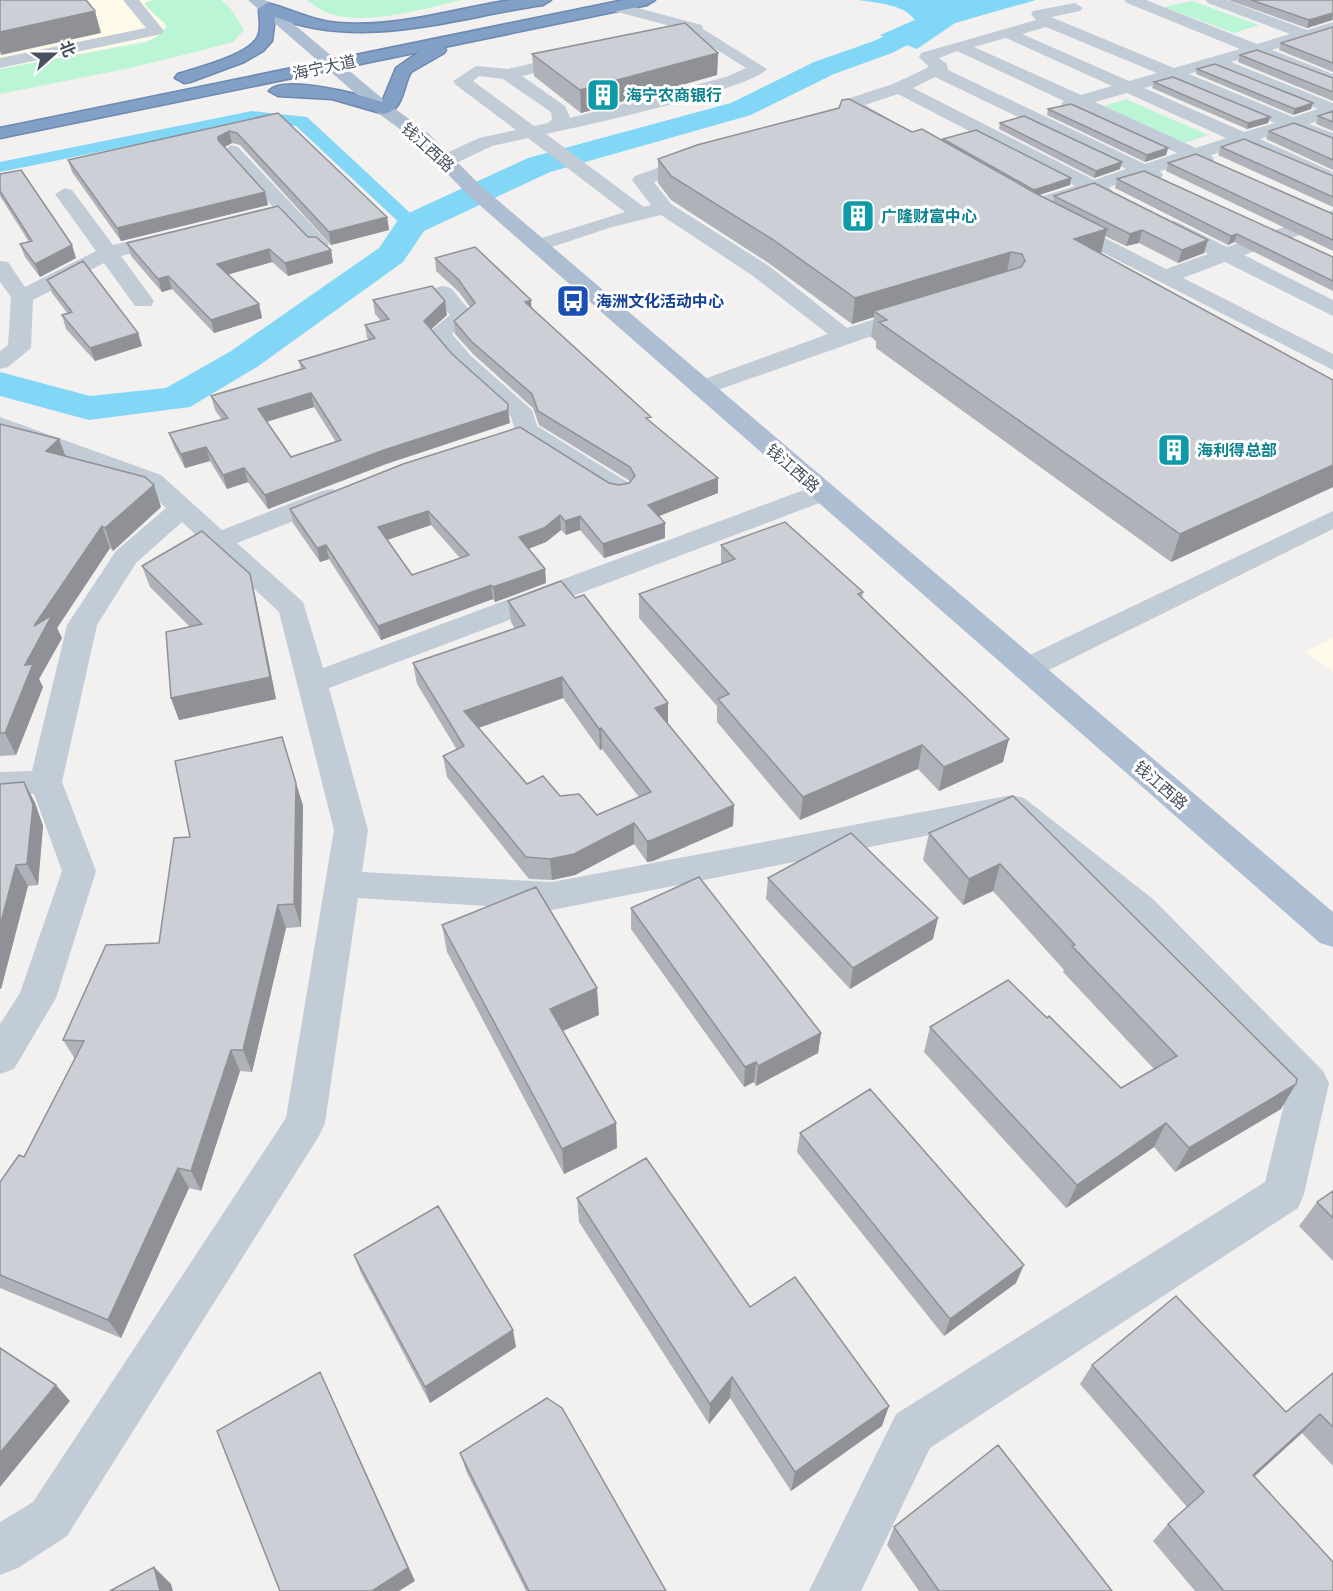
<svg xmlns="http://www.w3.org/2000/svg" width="1333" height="1591" font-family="Inter,'Noto Sans SC',sans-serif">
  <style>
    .commercial { fill: #fef9e9 }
    .green { fill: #baf5d5 }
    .water { fill: #82d7f7 }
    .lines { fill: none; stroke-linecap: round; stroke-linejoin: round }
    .canal { fill: #82d7f7; fill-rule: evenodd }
    .river { fill: #82d7f7; fill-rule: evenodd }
    .highway-casing { stroke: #6e89b1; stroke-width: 3 }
    .minor { fill: #c2ccd7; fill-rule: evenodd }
    .major { fill: #adbdd2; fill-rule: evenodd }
    .highway { fill: #829fc5; fill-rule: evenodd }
    .wall { fill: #afb2b8; fill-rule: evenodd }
    .shaded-wall { fill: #8f9196 }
    .building { fill: #cccfd6; stroke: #8f9196; stroke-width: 1.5; fill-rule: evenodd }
    .labels { text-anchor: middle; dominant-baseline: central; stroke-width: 6; stroke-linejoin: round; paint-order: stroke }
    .far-street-label { font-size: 16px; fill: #465260; stroke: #fff }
    .far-culture-label { font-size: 16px; font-weight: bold; fill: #0d838f; stroke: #fff; text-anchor: start }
    .far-transit-label { font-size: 16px; font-weight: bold; fill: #164399; stroke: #fff; text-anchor: start }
  </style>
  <rect width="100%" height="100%" fill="#f3f0f0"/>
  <path class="commercial" d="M0,0h156l40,31 -196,38z
    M1333,638v34l-28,-20z"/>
  <path class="green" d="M155,0h66l10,9 13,21 -11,12 -34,9 -69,17 -130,26v-25l147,-27 14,-8 6,-8 -22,-21 1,-3z
    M306,0h156c-38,8 -93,26 -131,14 -9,-2 -17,-10 -25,-14z
    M1192,1l67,24 -25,8 -70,-26z
    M1126,99l82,36 -24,8 -80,-37z"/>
  <path class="water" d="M858,0h178l-81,23 -38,26 -37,-14 35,-15c-11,-16 -38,-17 -57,-20z"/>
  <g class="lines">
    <path class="canal" d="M252,111l55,6 115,107 -3,4h-14l-109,-102 -44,-5 -252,51v-10z"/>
    <path class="river" d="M944,0h28l-24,24 -56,29 -58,21 -83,41 -201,57 -126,59 -21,31 -146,105 -67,40 -101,13 -89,-24v-24l90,24 76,-8 65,-37 148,-103 21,-31 128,-59 203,-55 83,-41 60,-21 56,-27z"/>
    <g class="highway-casing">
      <path id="highway" d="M511,0h40l-8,5c-90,13 -179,46 -268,12l-3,24 -9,10 -19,11 -54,20 -6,1 -9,-5 3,-4c19,-6 72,-19 80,-38 4,-8 1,-19 1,-28l8,-5c24,6 45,18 71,20 59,5 115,-14 173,-23z
        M624,0h31l-8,5 -203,42 2,3 -2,3 -33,19c-9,15 -6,37 -27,42l-52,-15 -54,-3 -9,-5c14,-17 93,4 113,11l14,-34 23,-16 -419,86v-10z"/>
    </g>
    <path class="minor" d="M123,0h16l25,31 -2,3 -162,34v-10l146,-30z
      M1124,0h22l111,44 33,-10 -82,-31 -3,-3h22l80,30 26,-8v10l-61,18 61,24v11l-78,-30 -24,7 102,41v13l-24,8 24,9v13l-42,-17 -31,10 73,33v13l-91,-40 -31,10 3,4 -2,4 -7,2 -12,-4 -33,10 3,4 -3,4 -7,2 -11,-4 -33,10 4,5 -3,4 -7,2 -12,-5 -45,15 120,61 42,-15 -47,-25 -3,-4 3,-4h14l52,26 106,-37v13l-89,32 89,45v16l-108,-54 -42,16 150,76v16l-300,-153 -12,-11 3,-4 51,-16 -177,-92 -33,11 26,15 3,4 -3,4 -6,1 -44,-25 3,-4 49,-16 36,-17 -10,-10 2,-4 115,-33 -5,-6 2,-3 42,-8 8,5 -3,3 -29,6 123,51 66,-19 -113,-46zM1046,27l111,46 -28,8 -107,-47zM1006,38l106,48 -31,9 -107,-48zM957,51l107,50 -3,3 3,4 14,-1 99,46 -32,11 -197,-94 -1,-6 -8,-6zM1214,67l104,42 -25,8 -104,-43zM935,77l191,92 -32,11 -181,-92zM1172,80l103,43 -31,9 -100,-44zM1127,93l99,45 -30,10 -101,-46z
      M615,2l87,23 1,4 64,40c-15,20 -187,58 -221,65l98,73 7,-2 -19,-25 3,-4 56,-20h14l2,4 -2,4 -51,18 17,22 98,62 78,62 68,-22 8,2 3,5 -3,5 -214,75 -8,2 -8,-2 -4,-5 4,-5 135,-49 -75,-58 -92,-61 -49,12 -66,22h-14l-3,-4 3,-4 93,-29 -97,-74 -36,8 -40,19h-14l-2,-4 2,-4 41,-19 37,-8 -60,-45 -3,-4 23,-15 32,3 69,-16 6,1 2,4 -2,4 -61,14 43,30 5,12 156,-41 20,-9 -46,-29 -52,5 -2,-3 2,-3 41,-7 -79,-21 -3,-3zM479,76l24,3 48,33 1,7 -4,4 -14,3 -61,-45z
      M231,145l7,2 88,93 3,4 -3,4h-14l-88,-93 -2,-4z
      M65,188l7,2 41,55 60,-14 7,2 3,4 -3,4 -59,15 33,45 -3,5h-16l-31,-43 -71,37 -2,48 -23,19 -8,2v-18l8,-6 3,-48 -11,-15v-21l8,1 17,25 71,-36 -41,-57z
      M443,286l8,2 23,28 -22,18 19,22 61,54 5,16 92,57 4,6 -4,6 -9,2 -9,-2 -95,-61 -5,-17 -56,-51 -27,-33 22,-18 -18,-22 3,-5z
      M0,417l161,58 61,55 100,-39 9,-2 9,2 4,6 -4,6 -103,40 66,59 20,66 489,-181 9,-2 9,2 4,6 -4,6 -501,189 39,142 -6,42 190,10 460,-87 12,3 129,101 170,172 6,12 -25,111 -6,14 -368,240 -69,143h-52l87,-177 369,-232 23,-94 -161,-169 -121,-99 -454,90 -194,-12 -33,225 -6,13 -252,400 -49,32 -18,7v-53l33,-20 253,-384 48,-288 -55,-218 -97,-90 -46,41 -39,62 -35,157 34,89 -40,127 -42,71 -14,5v-50l20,-31 42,-122 -28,-77 -34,2v-24l32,-1 35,-146 49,-74 50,-43 -23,-21 -143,-54z
      M1333,511v18l-296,147 -11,3 -11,-3 -4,-7 4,-7z"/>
    <path class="major" d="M248,0h17l125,105 38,28 53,53 852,726v35l-13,-4 -853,-749 -51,-53 -38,-28z"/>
    <use href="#highway" class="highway"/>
  </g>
  <path class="wall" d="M1228,0h105v20l-26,8z
    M1333,27v45l-54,-22 2,-7z
    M718,53l-1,22 -136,38 -47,-37 -2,-22z
    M1240,55l93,23v23l-95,-39z
    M1197,69l114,40 -18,6 -97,-41z
    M1154,82l116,35 -2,6 -21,6 -95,-41z
    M1048,109l120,39 -2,7 -21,7 -98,-47z
    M1333,111v20l-17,-7 2,-8z
    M278,113l109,104 2,13 -58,15 -91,-100 -8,-2 -8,4 41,45 3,13 -147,36 -49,-69 -4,-12z
    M1000,123l120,46 -26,9 -95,-49z
    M1269,131l64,7v32l-67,-31z
    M912,132l31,9v-2l128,39 -1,7 -32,10 15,8 1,-7 150,57 -26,10 -39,-20 -13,3 -21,-10 -4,17 232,127v107l-162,75 -295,-214v-7l-5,-4 3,-20 -22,7 -82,-60 -99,-64 -13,-17v-24z
    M1221,147l112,29v31l-115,-52z
    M1168,163l165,51v37l-167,-80z
    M0,174l76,84 -36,19 -15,-20 -5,-13 9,-2 -29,-46z
    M1117,179l216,78v34l-99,-49 -6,3 -113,-57z
    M127,243l204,7 2,13 -45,13 -16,-14 -44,12 31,30 3,14 -48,15 -42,-44 -10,3 -31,-36z
    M435,258l96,49 120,116 67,70 -60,23 7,7v15l-61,20 -24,-28 -14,5 -5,-5 -15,12 -18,7 17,20 1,14 -51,19 -2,-3 -112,41 -52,-81 -9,3 -27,-39 -3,-14 319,-26 10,2 10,-2 1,-2 -91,-56 -6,-17 -60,-54 -18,-20 -1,-13 16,-14 -11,-15 -23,-21zM431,525l29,33 -48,17 -25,-35z
    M47,280l91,53 4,13 -47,15 -29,-32 -4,-14 6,-1 -16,-21z
    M373,300l74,15 -16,14 79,94 -124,41 -118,45 -20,-27 -21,7 -17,-28 -25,7 -11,-21 -5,-14 53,-13 -7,-10 -4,-14 90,-27 -2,-8 70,-21 -2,-2 -2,-13 16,-4 -6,-7zM314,407l22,35 -45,15 -24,-35z
    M0,424l59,15 7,17 95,51 -48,44 -3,-3 -53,80 5,10 -23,41 4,8 -27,68 -16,1z
    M721,545l142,47 -1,7 141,163 -64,29 -21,-22 -118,51 -83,-98v-16l-78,-88v-24l82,-30z
    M142,566l108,8 5,21 21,104 -97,21 -8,-22 19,-71 -40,-40z
    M508,601l160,124 66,80 -1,21 -80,35 -6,1 -13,-18 -59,31 -23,5 -23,-1 -82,-102 -4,-21 14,-6 -40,-66 -4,-21 102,-34 -4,-7zM563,698l37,52 2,-1 37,48 -42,18 -37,-19 -33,-12 -49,-56z
    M24,782l11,21 8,23 -5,59 -10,1 -27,103h-1v-205z
    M296,783l7,23 -2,121 -15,1 -34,144 -12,-1 -39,120 -12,-3 -68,150 -121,-50v-106l24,-25 51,-98 -12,-19 96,-97 31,-106z
    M1013,796l268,313 -106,63 -21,-25 -88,61 -142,-156 6,-25 117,-9 74,70 33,-19 -91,-97 1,-2 -71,-79 -30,14 -40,-45 6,-27z
    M768,878l165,61 -83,50 -84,-90z
    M631,908l190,125 -3,20 -62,33 -2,-4 -10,5 -113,-158z
    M442,925l157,90 -36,16 53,92 1,25 -53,26 -117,-222z
    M800,1133l216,150 -72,53 -147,-184z
    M1333,1191v70l-34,-35 18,-24z
    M577,1198l173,109 132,119 -91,65 -61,-93 -21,26 -130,-202z
    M354,1255l162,92 -86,56 -69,-130z
    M1092,1365l194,47 47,-39v93l-31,-33 -47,43 78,115h-138l-42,-50 15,-17 19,-17 -107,-123z
    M460,1453l206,138h-140l-59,-118z
    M894,1527l218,64h-193l-32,-46z"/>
  <path class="shaded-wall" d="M95,11l6,22 -100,22 -1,-4v-19z
    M1333,13l-1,7 -25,8 2,-8z
    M718,53l-1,22 -136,38 -1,-23z
    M1313,103l-2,6 -18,6 2,-6z
    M1270,117l-2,6 -21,6 1,-6z
    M229,131l3,12 -11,6 -3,-9v-3z
    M1168,148l-2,7 -21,7 2,-7z
    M1122,162l-2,7 -26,9 2,-7z
    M1071,178l-1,7 -37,12 1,-7z
    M265,192l3,13 -147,36 -4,-13z
    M387,217l2,13 -58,15 -2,-13z
    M1107,229l-6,25 -27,-15z
    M1142,230l-3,13 -13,3 4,-12z
    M1237,234l-3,8 -6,3 3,-9z
    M1208,240l-4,13 -26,10 4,-13z
    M72,245l4,13 -36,19 -5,-13z
    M269,249l3,13 -52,15 -3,-13z
    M331,250l2,13 -45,13 -3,-13z
    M1011,252l-5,25 -132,34v6l-22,7 3,-26z
    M168,276l4,13 -10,3 -4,-13z
    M531,300l1,13 -7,-11z
    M445,301l2,14 -21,19 -2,-13z
    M259,304l3,14 -48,15 -3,-13z
    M138,333l4,13 -47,15 -5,-13z
    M311,393l3,14 -52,16 -4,-14z
    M508,410l2,13 -124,41 -118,45 -3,-14 119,-45z
    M59,439l8,22 -21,-10z
    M206,447l4,14 -25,7 -4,-14z
    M1333,465v22l-162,75 9,-28z
    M244,468l4,14 -21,7 -4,-14z
    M718,478v15l-69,27 -1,-15z
    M154,485l7,22 -48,44 -8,-23z
    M428,511l3,14 -50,17 -3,-15z
    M560,515l1,15 -15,12 -26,10 -1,-15z
    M580,516v14l-14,5 -1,-14z
    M665,523v15l-61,20 -1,-14z
    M102,526l8,22 -53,80 5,10 -23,41 4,8 -27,68 -11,-22 29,-107z
    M326,545l3,14 -9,3 -3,-14z
    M545,569l1,14 -51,19 -2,-15z
    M250,574l5,21 21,104 -97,21 -8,-22z
    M491,585l2,14 -112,41 -3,-14z
    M562,677l1,21 -96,34 -3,-21z
    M668,703v21l-13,-16z
    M601,728l1,21 -2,1 -1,-21z
    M1009,739l-6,23 -64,29 5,-24z
    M922,745l-4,24 -118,51 3,-23z
    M24,782l11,21 8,23 -5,59 -11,-21z
    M296,783l7,23 -2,121 -7,-23z
    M734,805l-1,21 -80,35 -6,1v-21z
    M634,823v21l-59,31 -23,5 -2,-21z
    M1000,864l-7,27 -30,14 6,-26z
    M16,865l12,21 -27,103 -1,-2v-61z
    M278,905l8,23 -34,144 -9,-22z
    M938,918l-5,21 -83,50 3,-21z
    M597,988l2,27 -46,20 -3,-26z
    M821,1033l-3,20 -62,33 2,-20z
    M231,1050l9,21 -39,120 -10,-20z
    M756,1062l-2,20 -10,5 1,-20z
    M1296,1084l-15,25 -106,63 14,-24z
    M616,1123l1,25 -53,26 -2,-25z
    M1166,1123l-12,24 -88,61 11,-23z
    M178,1168l11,20 -68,150 -13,-18z
    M1024,1265l-8,18 -72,53 6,-17z
    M513,1330l3,17 -86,56 -5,-16z
    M320,1372l95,209 -16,10h-27z
    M732,1377l-2,21 -21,26 1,-20z
    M56,1385l14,16 -70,86v-34z
    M889,1406l-7,20 -91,65 4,-19z
    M1320,1414l-18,19 -65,59 16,-17z
    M154,1567l17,17 2,7h-13z"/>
  <path class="building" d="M0,0h86l9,11 -95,21z
    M1251,0h82v13l-24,7z
    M685,23l33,30 -138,37 -48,-36z
    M1333,27v36l-52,-20z
    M1257,50l76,28v14l-93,-37z
    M1215,64l98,39 -18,6 -98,-40z
    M1173,77l97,40 -22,6 -94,-41z
    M849,99l63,33 10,-3 115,65 70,35 -33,10 259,141v85l-153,69 -301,-212 8,-2 -13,-9 147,-44 4,-6 -3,-7 -11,-2 -156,46 -83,-59 -101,-63 -13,-17 39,-14 142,-37 3,-8z
    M1071,104l97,44 -21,7 -99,-46z
    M1333,111v11l-15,-6z
    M278,113l109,104 -58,15 -92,-99 -8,-2 -11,6v3l47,52 -148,36 -49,-68z
    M1024,116l98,46 -26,9 -96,-48z
    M1294,123l39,15v22l-64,-29z
    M976,130l95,48 -37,12 -91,-51z
    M1244,139l89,37v21l-112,-50z
    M1196,154l137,60v26l-165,-77z
    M21,170l51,75 -37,19 -15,-20 12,-3 -32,-50v-17z
    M1144,171l189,86v24l-96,-47 -6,2 -114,-57z
    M1094,183l114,57 -26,10 -40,-20 -12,4 -76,-38z
    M278,206l30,31h8l15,13 -46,13 -16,-14 -52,15 42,40 -48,16 -43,-44 -10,3 -31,-36z
    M475,247l56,53 -6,2 126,115 -5,1 72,60 -70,27 17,18 -62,21 -23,-28 -15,5 -5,-6 -16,13 -25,9 26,32 -52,18 -2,-2 -113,41 -52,-81 -9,3 -27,-39 113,-45 117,-37 89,56 10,2 10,-2 6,-7 -5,-9 -92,-56 -6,-17 -61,-53 -17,-20 21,-18 -17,-24 -23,-21zM428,511l41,44 -57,20 -34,-48z
    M83,261l55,72 -48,15 -28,-33 10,-3 -25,-32z
    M432,286l13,15 -21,20 28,33 56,50v6l-124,40 -119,45 -21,-27 -21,7 -17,-28 -25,7 -12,-21 59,-15 -17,-22 94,-28 -6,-7 76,-23 -10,-13 24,-6 -16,-19zM311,393l30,47 -50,17 -33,-48z
    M0,424l59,15 -13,12 99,26 9,8 -49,43 -3,-2 -68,100 18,-11 -27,50 8,-1 -28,69h-5z
    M785,522l78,70 -5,2 151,145 -65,28 -22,-22 -119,52 -85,-98 11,-5 -90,-100 96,-35 -14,-14z
    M202,531l48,43 20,103 -99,21 -5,-66 36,-8 -60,-58z
    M561,581l14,17 9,-3 84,108 -13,5 79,97 -82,35 -5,1 -13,-18 -60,31 -24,5 -24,-2 -83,-101 21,-10 -51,-83 112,-38 -17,-24zM562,677l37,52 2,-1 50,64 -54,23 -18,-21 -19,2 -17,-20 -16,8 -63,-73z
    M282,737l14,46 -2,121 -16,1 -35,145h-12l-40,121 -13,-3 -70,152 -108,-45v-93l19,-27 5,2 60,-116 -21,-1 43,-95 53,-2 15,-105 16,-1 -15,-76z
    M24,782l9,23 -6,59 -11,1 -16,61v-142z
    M1013,796l284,283 -1,5 -107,64 -23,-25 -89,62 -147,-158 78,-47 39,38 2,-2 72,72 56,-32 -105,-110 3,-1 -75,-81 -31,15 -40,-46z
    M851,833l87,85 -85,50 -85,-90z
    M699,877l122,156 -63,33 -2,-4 -11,5 -114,-159z
    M536,887l61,101 -47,21 66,114 -54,26 -120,-224z
    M870,1089l154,176 -74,54 -150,-186z
    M646,1158l104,149 45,-30 94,129 -94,66 -63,-95 -22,27 -133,-206z
    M1333,1191v27l-16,-16z
    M438,1206l75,124 -88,57 -71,-132z
    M1176,1296l110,116 47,-39v54l-13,-13 -67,61 80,87v29h-109l-56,-67 36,-32 -112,-127z
    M0,1348l56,37 -56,68z
    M320,1372l88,196 -36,23h-92l-63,-160z
    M547,1398l15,10 104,183h-137l-69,-138z
    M998,1445l114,146h-173l-45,-64z
    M154,1567l6,24h-50z"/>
  <defs>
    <g id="building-square" transform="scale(1.725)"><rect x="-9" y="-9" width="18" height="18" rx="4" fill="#0f9aa8" stroke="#fff"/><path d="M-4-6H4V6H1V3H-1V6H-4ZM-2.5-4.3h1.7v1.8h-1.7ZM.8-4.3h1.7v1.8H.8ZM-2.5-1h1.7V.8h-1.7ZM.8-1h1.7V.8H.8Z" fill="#fff"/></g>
    <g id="bus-square" transform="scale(1.725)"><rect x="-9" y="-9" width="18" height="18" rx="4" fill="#1a4fb4" stroke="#fff"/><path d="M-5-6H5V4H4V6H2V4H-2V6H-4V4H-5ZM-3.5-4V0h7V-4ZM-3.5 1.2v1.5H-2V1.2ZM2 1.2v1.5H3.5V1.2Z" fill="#fff"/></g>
  </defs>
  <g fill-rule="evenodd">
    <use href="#building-square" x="603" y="95"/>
    <use href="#building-square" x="858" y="216"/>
    <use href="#bus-square" x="573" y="301"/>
    <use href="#building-square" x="1174" y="450"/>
  </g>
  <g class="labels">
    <g class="far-street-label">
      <text transform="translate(324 67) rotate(-12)">海宁大道</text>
      <text transform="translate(428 147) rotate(42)">钱江西路</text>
      <text transform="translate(793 468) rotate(41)">钱江西路</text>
      <text transform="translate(1161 785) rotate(41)">钱江西路</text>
    </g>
    <g class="far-culture-label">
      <text x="626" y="95">海宁农商银行</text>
      <text x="881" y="216">广隆财富中心</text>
      <text x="1197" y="450">海利得总部</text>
    </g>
    <g class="far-transit-label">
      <text x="596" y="301">海洲文化活动中心</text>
    </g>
  </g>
  <g transform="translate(54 54) rotate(69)" stroke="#ffffff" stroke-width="4.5" paint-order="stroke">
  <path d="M0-4.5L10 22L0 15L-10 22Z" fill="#465260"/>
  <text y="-9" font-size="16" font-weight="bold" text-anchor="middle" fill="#465260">北</text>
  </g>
</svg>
